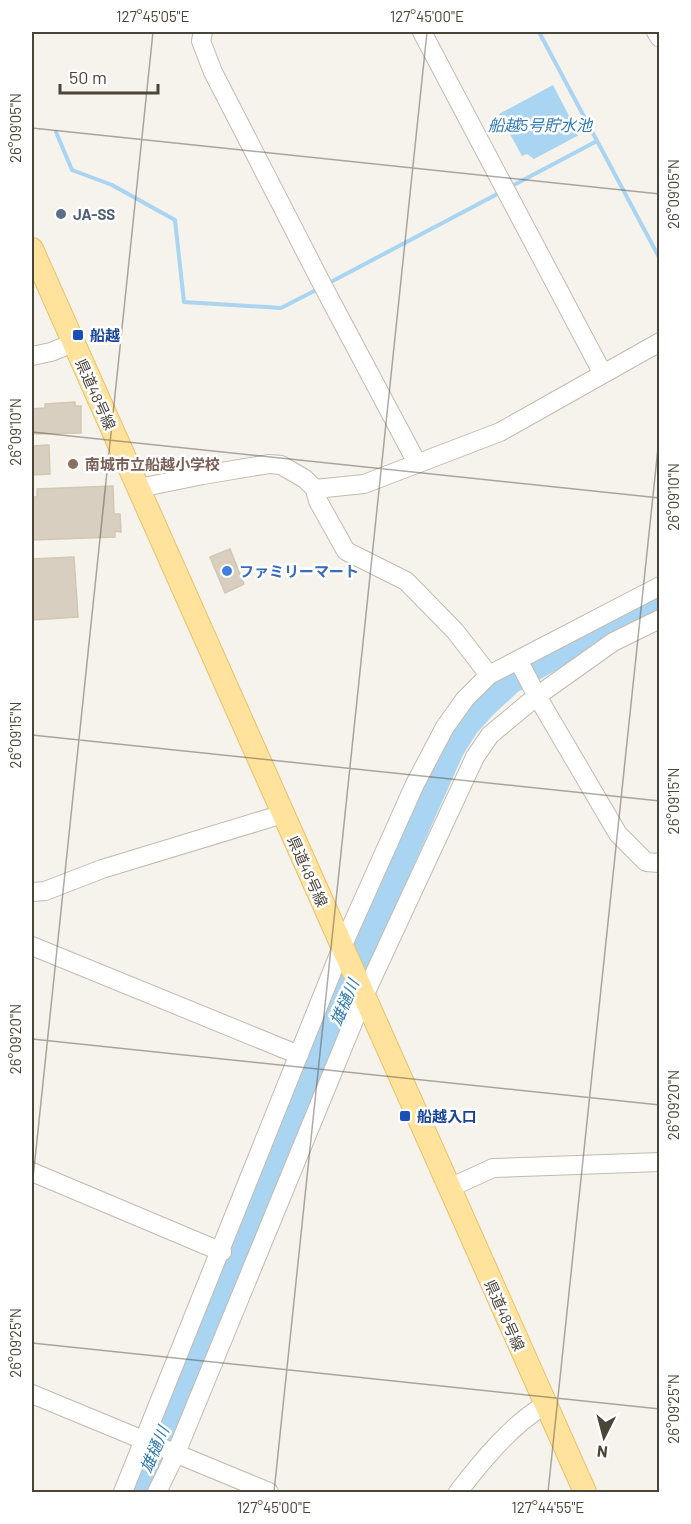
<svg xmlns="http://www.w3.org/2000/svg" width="691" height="1524" font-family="Barlow,'Noto Sans JP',sans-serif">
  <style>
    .water { fill: #a9d4f2 }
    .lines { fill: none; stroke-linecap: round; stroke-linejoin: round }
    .stream { stroke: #a9d4f2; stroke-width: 4 }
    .river { stroke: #a9d4f2; stroke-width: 24 }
    .building { fill: #d8cfc1; stroke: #d3c7b4; stroke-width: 1.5 }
    .minor-casing { stroke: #c2bbae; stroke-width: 20 }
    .major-casing { stroke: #e6c16a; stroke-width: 24 }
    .minor { stroke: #fff; stroke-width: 18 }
    .major { stroke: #ffe39c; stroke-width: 22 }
    .ticks { fill: none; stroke: #4b4439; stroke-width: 1.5; stroke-opacity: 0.45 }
    .service-dot { fill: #5c6f8a; stroke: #fff; stroke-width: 2 }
    .transit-dot { fill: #1a4fb4; stroke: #fff; stroke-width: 2 }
    .education-dot { fill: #8d6e63; stroke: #fff; stroke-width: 2 }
    .shop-dot { fill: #3f7fe0; stroke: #fff; stroke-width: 2 }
    .labels { text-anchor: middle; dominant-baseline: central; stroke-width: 5; stroke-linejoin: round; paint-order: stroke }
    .service-label { font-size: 15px; font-weight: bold; fill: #4e5e75; stroke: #fff; text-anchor: start }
    .transit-label { font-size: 15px; font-weight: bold; fill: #164399; stroke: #fff; text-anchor: start }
    .street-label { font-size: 15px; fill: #4b4439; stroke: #fff }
    .education-label { font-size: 15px; font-weight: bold; fill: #785e54; stroke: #fff; text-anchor: start }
    .shop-label { font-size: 15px; font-weight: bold; fill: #366cbe; stroke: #fff; text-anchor: start }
    .water-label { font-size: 16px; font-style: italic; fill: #2e7ab2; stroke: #fff }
    .neatline { fill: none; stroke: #4b4439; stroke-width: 2 }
    .ticks-label { font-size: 15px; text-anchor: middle; fill: #4b4439 }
  </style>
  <rect width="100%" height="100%" fill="#f6f3ec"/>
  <path class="water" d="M553,85l26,50 -45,24 -7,-5 -5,2 -23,-42z"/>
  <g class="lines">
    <path class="stream" d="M539,32l121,227
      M56,132l16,38 40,15 63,35 9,82 97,6 37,-19
      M510,187l87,-46
      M327,284l174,-92"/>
    <path class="river" d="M136,1492l121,-285 110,-266 85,-191 15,-24 17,-19 27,-25 86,-49 63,-31"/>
  </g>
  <path class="building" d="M75,402v4h6v27l-49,1v-25l13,-1v-4z
    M49,445l1,29 -18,1v-29z
    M113,486l1,28h6l1,18 -6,-1v6l-83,3v-43h5v-8z
    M230,549l14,35 -19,9 -15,-36z
    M74,557l4,60 -46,3v-61z"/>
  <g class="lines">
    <g class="minor-casing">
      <path id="minor" d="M203,32l-2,9 12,31 110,214 94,177
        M422,32l181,342
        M656,32l4,6
        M32,356l19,-4 22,-9
        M139,488l64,-13 66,-11 12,1 24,14 10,10 3,12 28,50 60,30 49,50 34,44
        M315,489l49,-5 136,-52 160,-90
        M518,660l19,36 81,138 28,28 14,1
        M32,892l13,-1 57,-22 181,-55
        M32,946l267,109
        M32,1172l190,80
        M450,1190l8,-6 35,-16 167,-6
        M32,1394l237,98
        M123,1492l219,-545 73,-163 30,-57 20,-28 24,-24 171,-89
        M157,1492l19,-39 188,-457 111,-239 15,-22 47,-39 76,-54 47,-23
        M458,1492c23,-30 54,-68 87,-87"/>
    </g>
    <g class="major-casing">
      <path id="major" d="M32,249l553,1243"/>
    </g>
    <use href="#minor" class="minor"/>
    <use href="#major" class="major"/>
  </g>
  <path class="ticks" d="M32,128l628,66M32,432l628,66M32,735l628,66M32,1039l628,66M32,1188l121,-1156M32,1343l628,66M274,1492l153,-1460M548,1492l112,-1063"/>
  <circle class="service-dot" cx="61" cy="214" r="6"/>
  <g class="transit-dot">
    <rect x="72" y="329" width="12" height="12" rx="3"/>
    <rect x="399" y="1110" width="12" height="12" rx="3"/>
  </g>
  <circle class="education-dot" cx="73" cy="464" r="6"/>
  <circle class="shop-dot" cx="227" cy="571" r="6"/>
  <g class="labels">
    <g class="service-label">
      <text x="73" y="214">JA-SS</text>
    </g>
    <g class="transit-label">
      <text x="90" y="335">船越</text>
      <text x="417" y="1116">船越入口</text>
    </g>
    <g class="street-label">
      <text transform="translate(96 394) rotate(66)">県道48号線</text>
      <text transform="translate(308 871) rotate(66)">県道48号線</text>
      <text transform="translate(505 1315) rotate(66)">県道48号線</text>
    </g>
    <g class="education-label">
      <text x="85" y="464">南城市立船越小学校</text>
    </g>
    <g class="shop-label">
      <text x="239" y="571">ファミリーマート</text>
    </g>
    <g class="water-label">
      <text x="540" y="124">船越5号貯水池</text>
      <text transform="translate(344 1002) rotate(-67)">雄樋川</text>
      <text transform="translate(154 1449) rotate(-67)">雄樋川</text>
    </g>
  </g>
  <rect width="691" height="1524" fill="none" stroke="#ffffff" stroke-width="66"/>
  <g transform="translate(604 1437) rotate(186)" stroke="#ffffff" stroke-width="4.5" paint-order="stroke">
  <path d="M0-4.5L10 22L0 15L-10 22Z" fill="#4b4439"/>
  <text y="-9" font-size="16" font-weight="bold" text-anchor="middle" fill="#4b4439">N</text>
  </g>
  <path d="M60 84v9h98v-9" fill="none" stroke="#4b4439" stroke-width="3"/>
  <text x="69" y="84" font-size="18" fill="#4b4439" stroke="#ffffff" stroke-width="4.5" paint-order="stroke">50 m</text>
  <rect x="33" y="33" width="625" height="1458" class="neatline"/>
  <g class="ticks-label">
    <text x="153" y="22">127°45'05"E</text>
    <text x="427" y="22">127°45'00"E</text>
    <text transform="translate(16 128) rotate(-90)" y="5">26°09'05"N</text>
    <text transform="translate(674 194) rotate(-90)" y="5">26°09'05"N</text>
    <text transform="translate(16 432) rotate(-90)" y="5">26°09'10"N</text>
    <text transform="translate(674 497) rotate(-90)" y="5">26°09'10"N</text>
    <text transform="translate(16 735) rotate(-90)" y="5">26°09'15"N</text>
    <text transform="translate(674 801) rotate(-90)" y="5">26°09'15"N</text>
    <text transform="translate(16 1039) rotate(-90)" y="5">26°09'20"N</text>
    <text transform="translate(674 1105) rotate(-90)" y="5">26°09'20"N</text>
    <text transform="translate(16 1343) rotate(-90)" y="5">26°09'25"N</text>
    <text transform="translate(674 1409) rotate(-90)" y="5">26°09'25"N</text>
    <text x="274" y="1513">127°45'00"E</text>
    <text x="548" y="1513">127°44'55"E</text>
  </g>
</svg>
